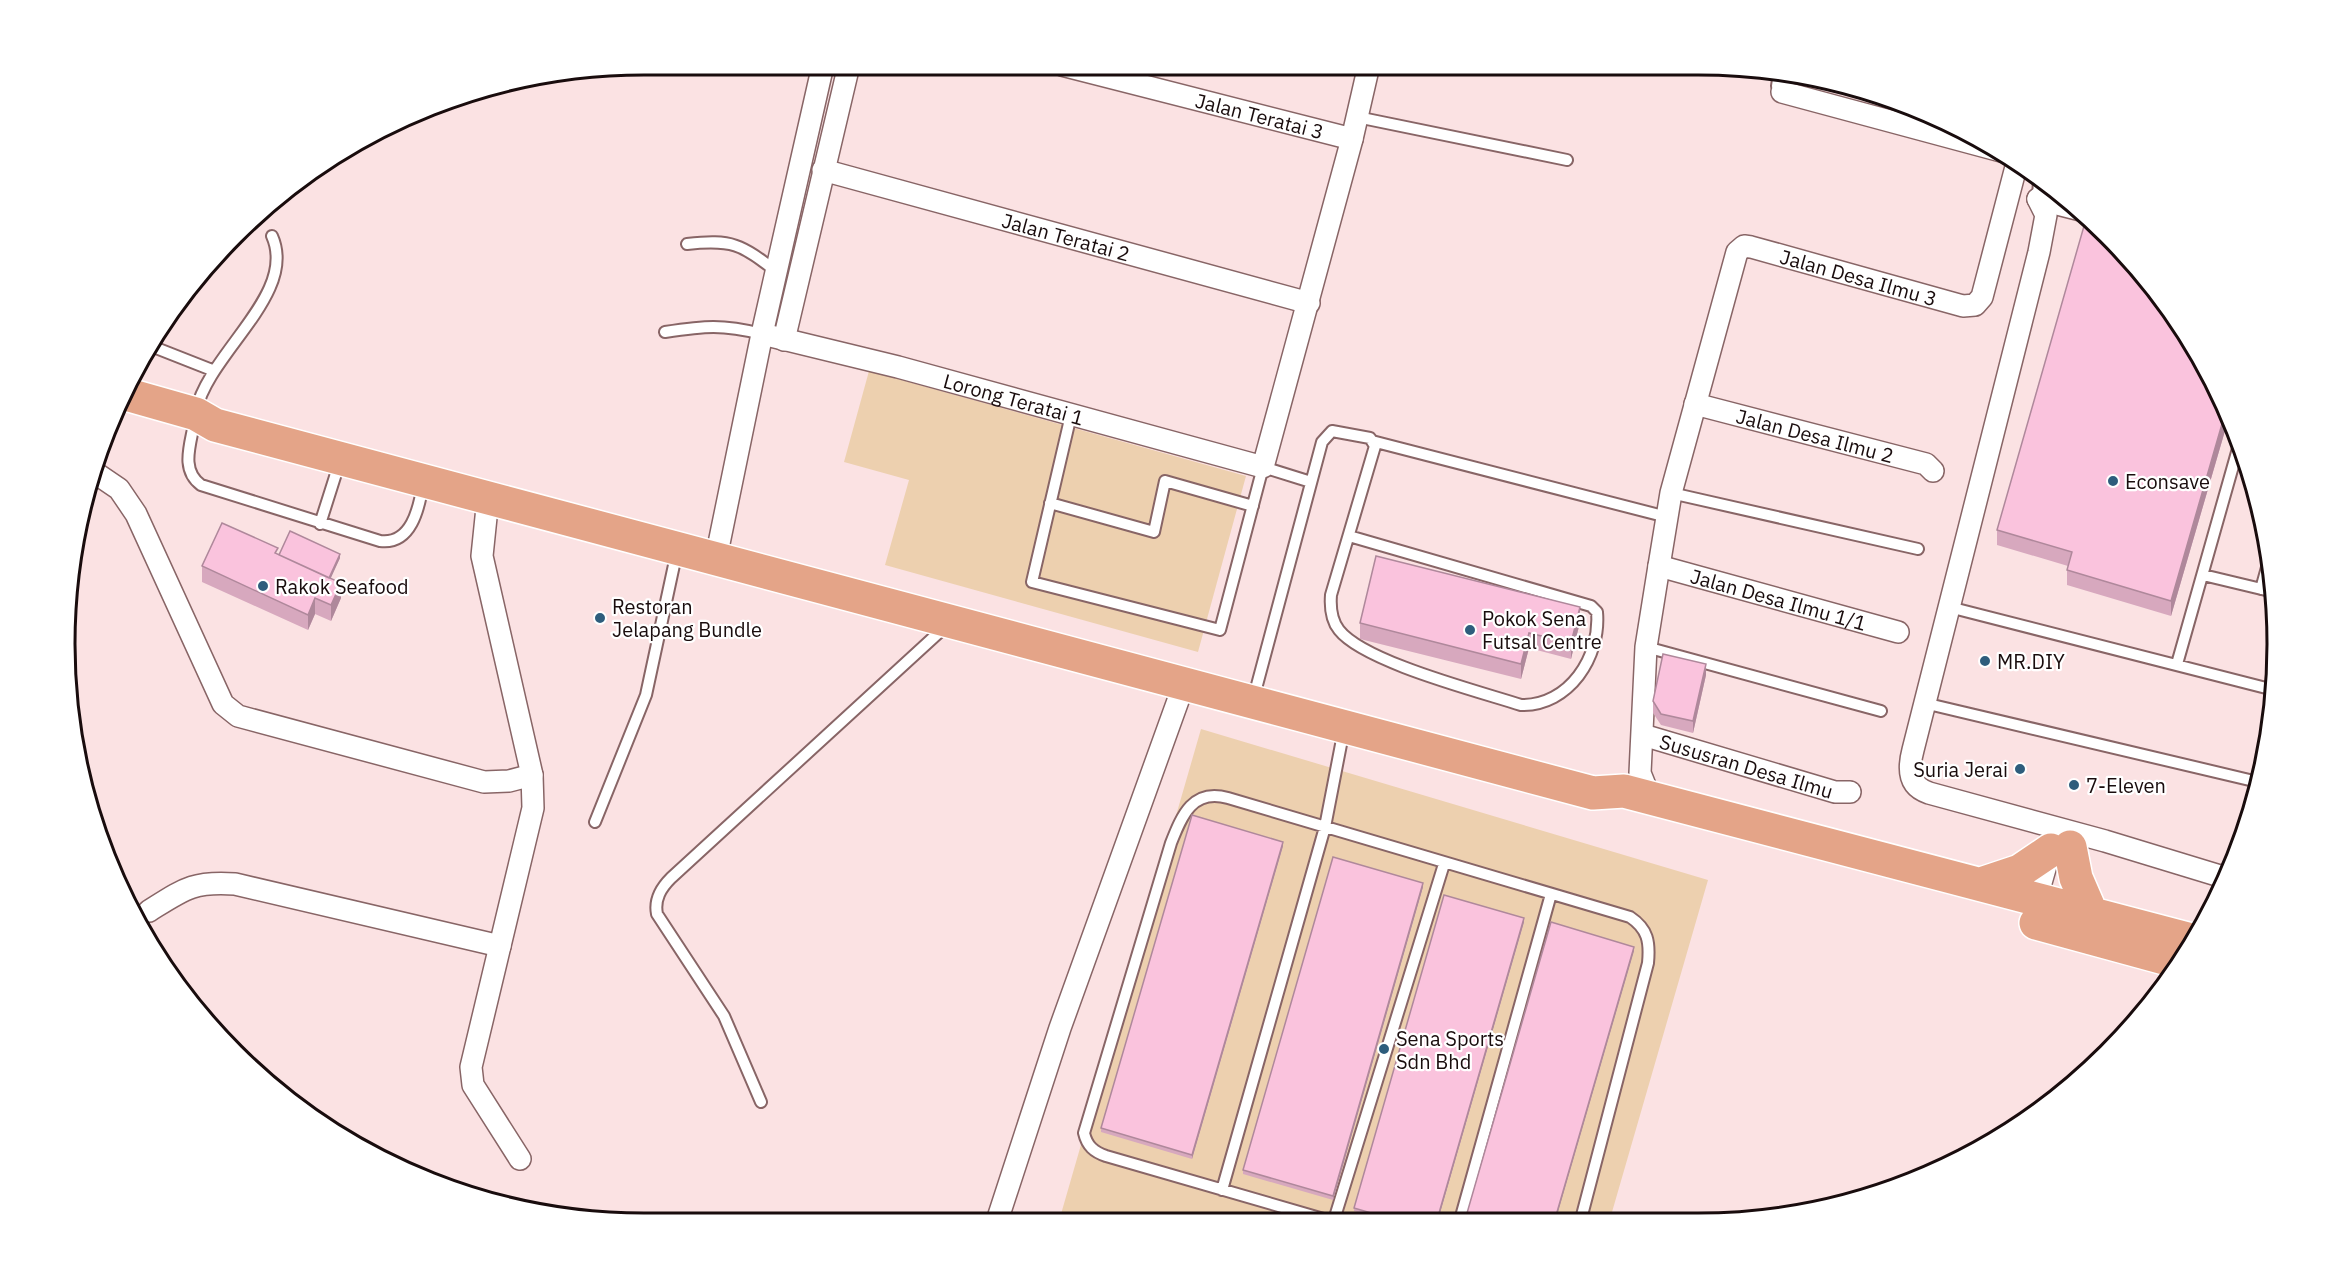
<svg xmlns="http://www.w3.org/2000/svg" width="2342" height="1288" font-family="'IBM Plex Sans',sans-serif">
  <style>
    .green { fill: #edd0af }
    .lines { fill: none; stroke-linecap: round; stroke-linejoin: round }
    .service-casing { stroke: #886566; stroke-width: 14 }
    .minor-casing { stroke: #886566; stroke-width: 24 }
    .trunk-casing { stroke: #fff; stroke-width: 36 }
    .service { stroke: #fff; stroke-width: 10 }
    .minor { stroke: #fff; stroke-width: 21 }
    .trunk { stroke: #e4a488; stroke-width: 33 }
    .wall { fill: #d7a8be }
    .shaded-wall { fill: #af889b }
    .building { fill: #fac3dd; stroke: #af889b; stroke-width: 1.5 }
    .poi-dot { fill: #2e5d7c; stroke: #fff; stroke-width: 2 }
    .labels { text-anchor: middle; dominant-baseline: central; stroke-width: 4.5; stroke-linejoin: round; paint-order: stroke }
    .street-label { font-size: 20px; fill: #190c0d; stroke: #fff }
    .poi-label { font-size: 20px; fill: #190c0d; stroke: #fff; text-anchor: start }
    .rim { fill: none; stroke: #190c0d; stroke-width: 3 }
  </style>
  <rect width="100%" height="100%" fill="#fbe2e3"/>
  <path class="green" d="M869,371l377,105 -48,176 -313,-87 24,-85 -65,-18z
    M1201,729l507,151 -98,339 -551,2z"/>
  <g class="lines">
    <g class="service-casing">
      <path id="service" d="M1779,73l-2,13 5,6
        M1357,117l210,43
        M2038,199l1,-20
        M687,244c45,-5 54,0 90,28
        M665,332c40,-6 57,-8 97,2
        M151,346l61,24
        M196,411c13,-59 102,-117 76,-175
        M1071,415l-39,167 188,48 43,-163 48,15
        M193,429c-4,20 -11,42 8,56l179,56c31,4 39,-32 43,-57
        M1372,441l295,76
        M1671,493l247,56
        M1050,503l104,29 11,-51 88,25
        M320,524l20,-63
        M2203,575l71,17
        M2261,589l8,-29
        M1949,607l325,83
        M1646,647l235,64
        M2177,664l62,-219
        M1253,700l69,-258 10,-11 38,7 5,8 -44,149c-1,13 0,25 8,35 25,32 139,61 182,75 48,1 80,-48 76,-93l-6,-6 -242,-70
        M1924,703l334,79
        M595,822l51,-127 31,-144
        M761,1102l-37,-86 -67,-102c-3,-15 4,-26 14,-36l275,-252
        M1222,1190l103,-363 19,-98
        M1327,1220l-221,-64c-12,-4 -19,-10 -22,-23l87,-290c11,-28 22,-55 57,-45l402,119c18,12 20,25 18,46l-67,256
        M1334,1220l110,-356
        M1460,1220l91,-326"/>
    </g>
    <g class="minor-casing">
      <g id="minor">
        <path id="s1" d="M1062,65l290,74"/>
        <path d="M1782,92l219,59"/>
        <path id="s2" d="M823,170l486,133"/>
        <path d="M2038,199l8,16 -7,37 -126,498c-5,19 -5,36 16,43l176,48 115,35 7,-1"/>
        <path d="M2038,199l43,11"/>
        <path id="s3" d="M762,334l136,33 365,100 89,-328 17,-74"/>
        <path d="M784,340l65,-275"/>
        <path id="s4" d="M1695,404l231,60 7,7"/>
        <path d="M94,472l25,17 17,25 87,190 15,12 246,66 25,-1 23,-6"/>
        <path d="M488,498l-6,58 50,219 1,33 -62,259 2,18 47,74"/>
        <path d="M716,558l46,-224 61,-269"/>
        <path id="s5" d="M1659,566l239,66"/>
        <path id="s6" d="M1643,735l192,57h15"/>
        <path id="s7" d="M1650,798l-10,-25 6,-126 13,-81 12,-73 66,-241 7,-6 7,1 212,59 12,-1 7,-8 35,-134"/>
        <path d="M2036,900l15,-52"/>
        <path d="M149,911c35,-22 44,-30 86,-27l265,62"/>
        <path d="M997,1221l63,-193 124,-344"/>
      </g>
    </g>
    <g class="trunk-casing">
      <path id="trunk" d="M129,395l67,19 19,11 1378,368 31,-2 571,150
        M2070,847l6,31 16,37
        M1981,884l39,-13 31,-21
        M2036,923l143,39"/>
    </g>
    <use href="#service" class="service"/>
    <use href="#minor" class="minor"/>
    <use href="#trunk" class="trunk"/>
  </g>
  <path class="wall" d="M2218,387l11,30 -58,199 -104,-31v-15l1,-4 -71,-21v-15z
    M278,554l62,4 -10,20 11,20 -10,23 -16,-7 -7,16 -106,-48v-16z
    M1580,622l-9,37 -42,-11 -8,31 -161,-40v-16z
    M1706,675l-13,58 -32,-8 -8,-12v-12z
    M1283,846l-91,313 -91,-27v-4z
    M1423,887l-90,313 -90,-26v-4z
    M1524,922l-86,298h-56l-28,-9v-3z"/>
  <path class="shaded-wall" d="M2226,410l3,7 -58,199v-15z
    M340,554v4l-15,33v-4z
    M341,583v15l-10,23v-16z
    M315,598v16l-7,16v-15z
    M1580,607v15l-9,37v-16z
    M1529,633v15l-8,31v-15z
    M1706,664v11l-13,58v-12z
    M1283,842v4l-91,313v-4z
    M1423,883v4l-90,313v-4z
    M1524,918v4l-86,298h-1z
    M1634,947v4l-78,268h-1z"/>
  <path class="building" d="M2086,219l5,1 67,71 60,96 8,23 -55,191 -104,-31 5,-18 -75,-22z
    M222,523l56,25 -3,5 66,30 -10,22 -16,-7 -7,17 -106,-49z
    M290,531l50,23 -11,24 -50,-23z
    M1376,556l204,51 -9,36 -42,-10 -8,31 -161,-41z
    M1663,654l43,10 -13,57 -32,-7 -8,-13z
    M1192,815l91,27 -91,313 -91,-27z
    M1333,857l90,26 -90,313 -90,-26z
    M1444,895l80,23 -87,302h-42l-41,-12z
    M1551,922l83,25 -79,272 -90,1z"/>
  <g class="poi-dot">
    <circle cx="2113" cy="481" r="6"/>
    <circle cx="263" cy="586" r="6"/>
    <circle cx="600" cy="618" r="6"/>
    <circle cx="1470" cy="630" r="6"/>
    <circle cx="1985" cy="661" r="6"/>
    <circle cx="2020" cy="769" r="6"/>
    <circle cx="2074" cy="785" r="6"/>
    <circle cx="1384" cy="1049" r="6"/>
  </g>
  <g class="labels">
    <g class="street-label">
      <text stroke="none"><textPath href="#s1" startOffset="204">Jalan Teratai 3</textPath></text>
      <text stroke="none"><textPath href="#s2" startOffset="252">Jalan Teratai 2</textPath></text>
      <text stroke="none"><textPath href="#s7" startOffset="687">Jalan Desa Ilmu 3</textPath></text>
      <text stroke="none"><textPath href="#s3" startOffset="260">Lorong Teratai 1</textPath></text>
      <text stroke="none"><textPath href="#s4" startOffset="124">Jalan Desa Ilmu 2</textPath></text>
      <text stroke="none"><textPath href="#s5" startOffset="124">Jalan Desa Ilmu 1/1</textPath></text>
      <text stroke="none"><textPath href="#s6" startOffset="108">Sususran Desa Ilmu</textPath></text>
    </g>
    <g class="poi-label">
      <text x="2125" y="481">Econsave</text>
      <text x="275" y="586">Rakok Seafood</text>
      <text x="612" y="606">Restoran<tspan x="612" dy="23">Jelapang Bundle</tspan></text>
      <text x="1482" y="618">Pokok Sena<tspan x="1482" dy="23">Futsal Centre</tspan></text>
      <text x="1997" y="661">MR.DIY</text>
      <text x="2008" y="769" text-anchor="end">Suria Jerai</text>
      <text x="2086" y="785">7-Eleven</text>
      <text x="1396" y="1038">Sena Sports<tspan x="1396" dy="23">Sdn Bhd</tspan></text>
    </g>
  </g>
  <path d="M0 0H2342V1288H0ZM644 75H1698A569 569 0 0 1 2267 644V644A569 569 0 0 1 1698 1213H644A569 569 0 0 1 75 644V644A569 569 0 0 1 644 75Z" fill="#fff" fill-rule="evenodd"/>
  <path class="rim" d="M644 75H1698A569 569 0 0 1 2267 644V644A569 569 0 0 1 1698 1213H644A569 569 0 0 1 75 644V644A569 569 0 0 1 644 75Z"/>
</svg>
